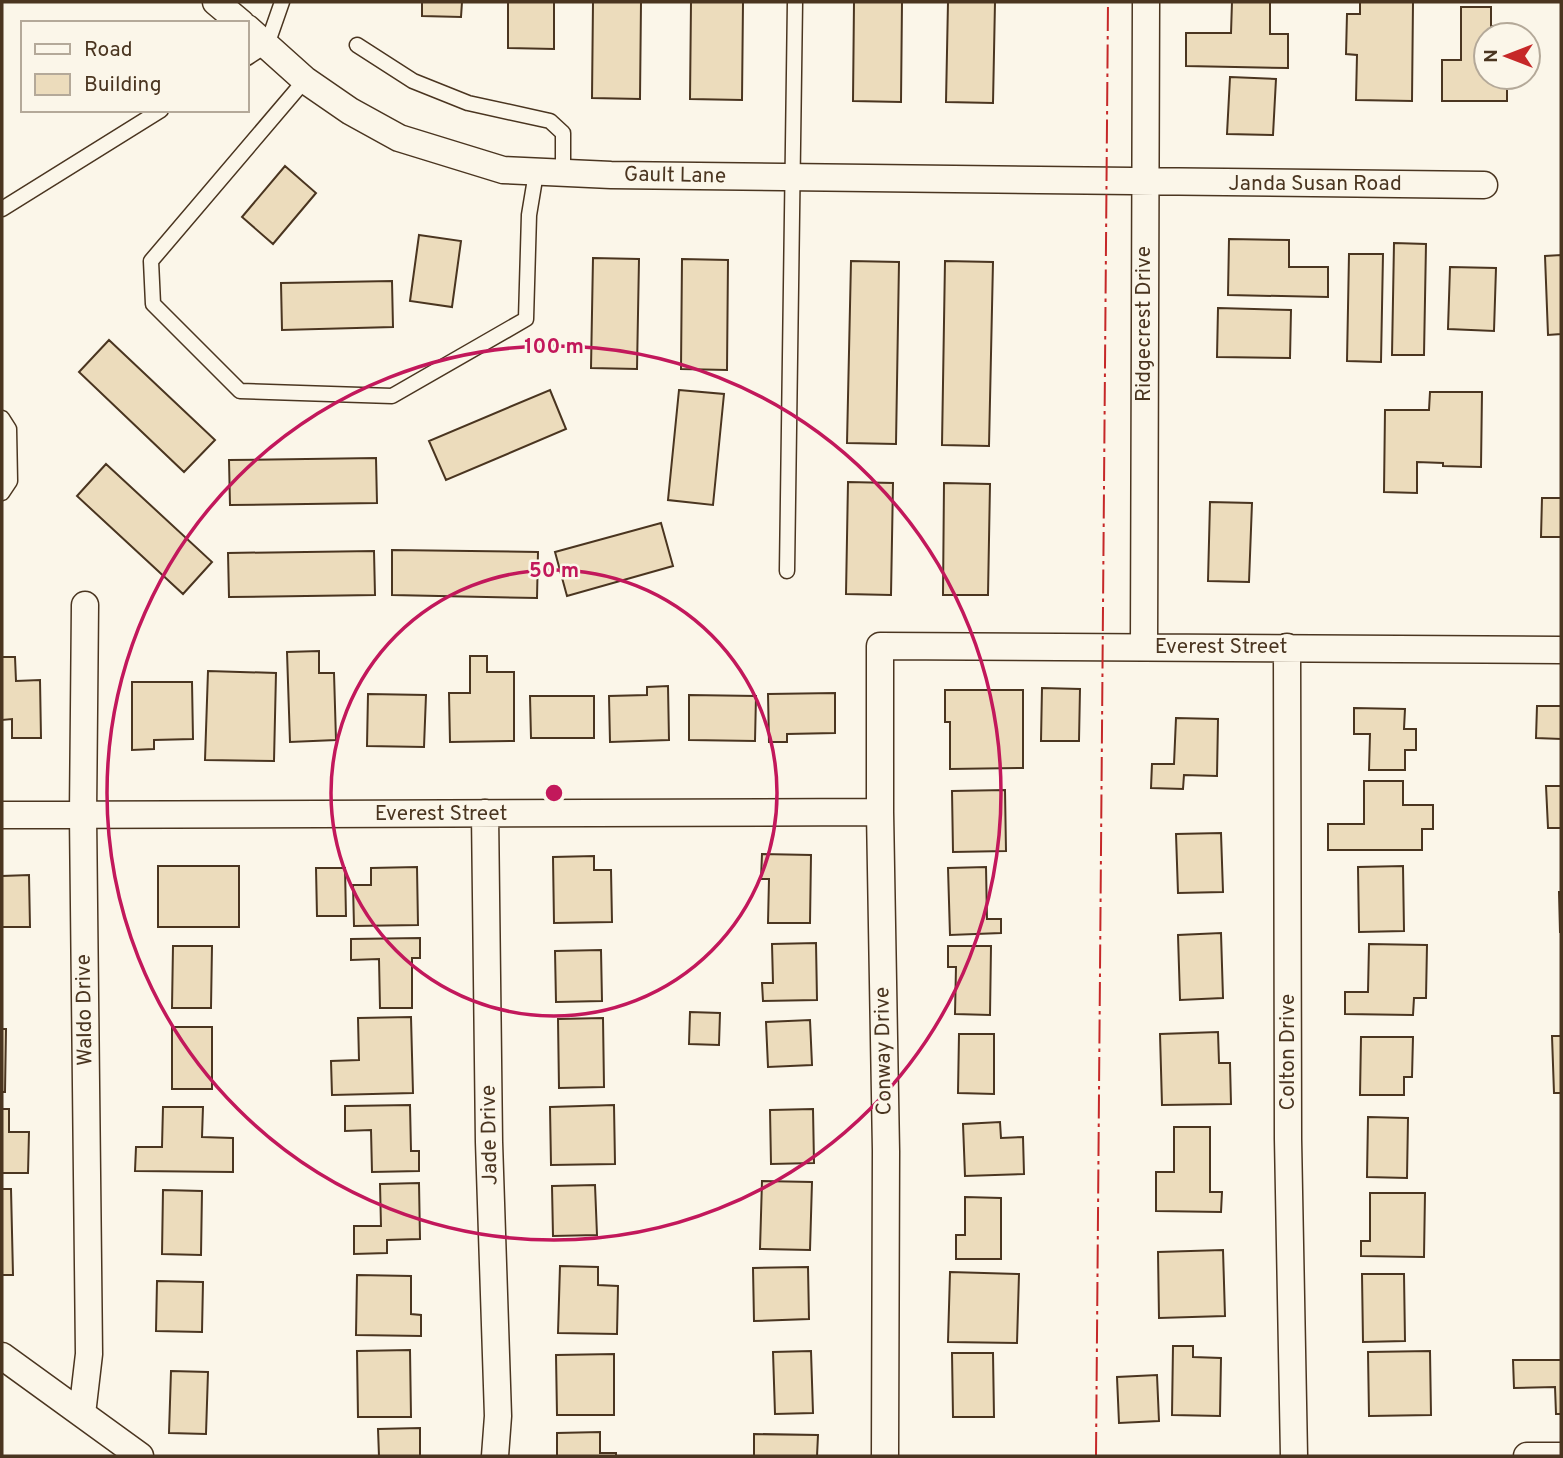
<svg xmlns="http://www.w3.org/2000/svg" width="1563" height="1458" font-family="Overpass,sans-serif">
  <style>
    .building { fill: #ecdcbc; stroke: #4a3520; stroke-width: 2 }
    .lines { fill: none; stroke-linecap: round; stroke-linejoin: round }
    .service-casing { stroke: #4a3520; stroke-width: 17 }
    .minor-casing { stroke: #4a3520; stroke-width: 29 }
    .service { stroke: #fbf6e9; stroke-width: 14 }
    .minor { stroke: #fbf6e9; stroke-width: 26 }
    .power { stroke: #c62828; stroke-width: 2; stroke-dasharray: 24 5 3.5 5; stroke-linecap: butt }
    .ring { fill: none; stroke: #c2185b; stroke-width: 3.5 }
    .labels { text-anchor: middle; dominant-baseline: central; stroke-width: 5; stroke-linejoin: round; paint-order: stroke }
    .street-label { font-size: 21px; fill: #4a3520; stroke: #fbf6e9 }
    .centre { fill: #c2185b; stroke: #fbf6e9; stroke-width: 3.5 }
    .ring-label { font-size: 21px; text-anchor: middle; font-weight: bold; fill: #c2185b; stroke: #fbf6e9; stroke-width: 5; stroke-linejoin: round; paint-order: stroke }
  </style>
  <rect width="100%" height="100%" fill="#fbf6e9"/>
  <path class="building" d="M422,2h40l-1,15 -39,-1z
    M508,2h46v47l-46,-1z
    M593,2h48l-1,97 -48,-1z
    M691,2h52l-1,98 -52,-1z
    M854,2h48l-1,100 -48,-1z
    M948,2h47l-2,101 -47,-1z
    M1232,2h38v32h18v34l-102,-2v-33h45z
    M1360,2h53l-1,99 -56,-1 1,-45 -11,-1 1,-40h13z
    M1461,7h30v19h16v9h-21v42h21v24h-65v-41h19z
    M1230,77l46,2 -3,56 -46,-1z
    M285,166l31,27 -43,51 -31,-27z
    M419,235l42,6 -9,66 -42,-6z
    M1229,239l60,1v27h39v30l-100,-2z
    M1394,243l32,1 -2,111h-32z
    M1349,254h34l-2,108 -34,-1z
    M1561,255v79l-13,1 -3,-79z
    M593,258l46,1 -2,110 -46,-1z
    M682,259l46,1 -1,110 -46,-1z
    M851,261l48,1 -3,182 -49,-1z
    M945,261l48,1 -4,184 -47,-1z
    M1450,267l46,1 -2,63 -46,-2z
    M392,281l1,46 -111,3 -1,-47z
    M1218,308l73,2 -1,48 -73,-1z
    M109,340l106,100 -31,32 -105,-100z
    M550,390l16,39 -120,51 -17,-39z
    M679,390l45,4 -11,111 -45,-5z
    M1430,392h52l-1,75 -38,-1v-3l-26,-1v31l-33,-1 1,-82h44z
    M376,458l1,45 -147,2 -1,-45z
    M106,464l106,98 -29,32 -106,-98z
    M848,482l45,1 -2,112 -45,-1z
    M944,483l46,1 -2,111h-45z
    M1542,498h19v39h-20z
    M1210,502l42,1 -3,79 -41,-1z
    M661,523l12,43 -106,30 -12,-44z
    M392,550l146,2 -1,46 -145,-3z
    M374,551l1,44 -146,2 -1,-44z
    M319,651v22h15l2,67 -46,2 -3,-90z
    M470,656h17v16h27v69l-64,1 -1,-49h21z
    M2,657h13l1,24 24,-1 1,58h-29v-19l-10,1z
    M208,671l68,2 -2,88 -69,-1z
    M132,682h60l1,57 -39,1v9l-22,1z
    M668,686l1,54 -59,2 -1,-46 38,-1v-8z
    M1042,688l38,1 -1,52h-38z
    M945,690h78v78l-73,1v-47h-5z
    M835,693v40l-48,1v8h-18l-1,-48z
    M368,694l58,1 -2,52 -57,-1z
    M689,695l67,1 -1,45 -66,-1z
    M530,696h64v42h-63z
    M1537,706h24v33l-25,-1z
    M1354,708l51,1 -1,20h12v21h-11v20h-36l1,-36h-16z
    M1176,718l42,1 -1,57 -33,-1 -1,14 -32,-1 1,-24h22z
    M1364,781h39v24h30v24h-11v21h-94v-26h36z
    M1546,786h15v42h-13z
    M1005,790l1,61 -53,1 -1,-61z
    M1221,833l2,59 -45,1 -2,-59z
    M762,854l49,1 -1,68h-42l1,-44h-8z
    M594,856v14h17l1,52 -58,1 -1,-66z
    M158,866h81v61h-81z
    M1403,866l1,65 -45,1 -1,-65z
    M417,867l1,58 -64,1 -1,-41h18v-17z
    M986,867l1,52h14v14l-51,2 -2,-67z
    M316,868h29l1,48h-29z
    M29,875l1,52h-28v-51z
    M1559,892h2v40h-1z
    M1221,933l2,65 -43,2 -2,-65z
    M420,938v20h-8v50h-32l-1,-49 -28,1v-21z
    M816,943l1,57 -54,1 -1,-18h11l-1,-39z
    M1369,944l58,1 -1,53h-12l-1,17 -68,-1v-22h23z
    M173,946h39l-1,62h-39z
    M948,946h43l-1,69 -35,-1 1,-47h-8z
    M601,950l1,51 -46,1 -1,-51z
    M690,1012l30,1 -1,32 -30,-1z
    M411,1017l2,76 -81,2 -1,-34 28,-1 -1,-42z
    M603,1018l1,69 -45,1 -1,-69z
    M810,1020l2,45 -44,2 -2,-45z
    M172,1027h40v62h-40z
    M2,1029h4l-1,63h-3z
    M1218,1032l1,31h11l1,41 -69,1 -2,-71z
    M959,1034h35v60l-36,-1z
    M1552,1036h9v57h-7z
    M1361,1037h52l-1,40h-8v18h-44z
    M410,1105l1,46h8v20l-47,1 -1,-42 -26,1v-25z
    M614,1105l1,59 -64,1 -1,-58z
    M163,1107h40l-1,30 31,1v34l-98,-1 1,-24h26z
    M2,1109h7v23h20l-1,41h-26z
    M813,1109l1,54 -43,1 -1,-54z
    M1368,1117l40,1 -1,60 -40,-1z
    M1000,1122l1,16 22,-1 1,37 -59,2 -2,-52z
    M1174,1127h36v65h12l-1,20 -65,-1v-39h18z
    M762,1181l50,1 -2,68 -50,-1z
    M419,1183l1,56 -33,1v13l-33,1v-28h27l-1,-42z
    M595,1185l2,50 -44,1 -1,-50z
    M2,1189h9l2,86h-11z
    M163,1190l39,1 -1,64 -39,-1z
    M1370,1193h55l-1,64 -63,-1v-15h9z
    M965,1197l36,1v61h-45v-24h9z
    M1223,1250l2,66 -66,2 -1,-66z
    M560,1266l38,1v18l20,1 -1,48 -59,-1z
    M808,1267l1,52 -55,2 -1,-53z
    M950,1272l69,2 -2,69 -69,-1z
    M1362,1274h42l1,67 -42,1z
    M357,1275l54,1v38l10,1v21l-65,-1z
    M157,1281l46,1 -1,50 -46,-1z
    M1173,1346h20v11l28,1 -1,58 -48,-1z
    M410,1350l1,67h-53l-1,-66z
    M811,1351l2,62 -38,1 -2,-62z
    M1430,1351l1,64 -62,1 -1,-64z
    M952,1353h41l1,64h-41z
    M614,1354v61h-57l-1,-60z
    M1513,1360h48v54h-5l-1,-27 -41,1z
    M171,1371l37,1 -2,62 -37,-1z
    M1157,1375l2,46 -40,2 -2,-46z
    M420,1428v28h-41l-1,-27z
    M600,1432v21h16v3h-59v-23z
    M754,1434l64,1 -1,21h-63z"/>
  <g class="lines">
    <g class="service-casing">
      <path id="service" d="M357,45l56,36 55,22 82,18 13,12v41
        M247,58l20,-13 15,-43
        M305,80l-154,181 2,43 87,87 152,5 134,-77 3,-104 7,-42
        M2,209l159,-99
        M2,418l7,11 1,52 -8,12
        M787,571l8,-569"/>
    </g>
    <g class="minor-casing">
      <path id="minor" d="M216,2l25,21
        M247,28l58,52 45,31 49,27 104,32 108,5 873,10
        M1144,647l2,-645
        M1287,647l1,492 6,317
        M485,813l4,329 9,274 -3,40
        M2,815l878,-3
        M2,1356l138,100
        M82,1414l7,-60 -6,-539 2,-210
        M885,1456l1,-305 -6,-339v-166l681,4
        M1527,1456h34"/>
    </g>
    <use href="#service" class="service"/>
    <use href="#minor" class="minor"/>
    <path class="power" d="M1096,1456l12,-1454"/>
  </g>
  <g class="ring">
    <circle cx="554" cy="793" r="223"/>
    <circle cx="554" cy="793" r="447"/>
  </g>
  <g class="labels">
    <g class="street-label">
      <text transform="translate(675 176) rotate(1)">Gault Lane</text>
      <text x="1315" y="184">Janda Susan Road</text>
      <text transform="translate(1144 324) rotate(-90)">Ridgecrest Drive</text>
      <text x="1221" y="647">Everest Street</text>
      <text x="441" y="814">Everest Street</text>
      <text transform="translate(85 1010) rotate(-91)">Waldo Drive</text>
      <text transform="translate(884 1051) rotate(-91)">Conway Drive</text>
      <text transform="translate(1288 1052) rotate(-90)">Colton Drive</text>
      <text transform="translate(490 1135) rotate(-91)">Jade Drive</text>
    </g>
  </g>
  <circle cx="554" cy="793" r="10" class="centre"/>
  <g class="ring-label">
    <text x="554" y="353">100 m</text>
    <text x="554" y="577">50 m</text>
  </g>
  <rect width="1563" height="1458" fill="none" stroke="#4a3520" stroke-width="7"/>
  <rect x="21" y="21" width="228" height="91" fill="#fbf6e9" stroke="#b4a999" stroke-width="2"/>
  <rect x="35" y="44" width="35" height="10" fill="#fbf6e9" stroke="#b4a999" stroke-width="2"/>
  <text x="84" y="56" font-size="21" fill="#4a3520">Road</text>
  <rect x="35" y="74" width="35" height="21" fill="#ecdcbc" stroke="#b4a999" stroke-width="2"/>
  <text x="84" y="91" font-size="21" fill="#4a3520">Building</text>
  <g transform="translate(1507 56) rotate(270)"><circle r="33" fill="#fbf6e9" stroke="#b4a999" stroke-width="2"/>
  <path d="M0-5L12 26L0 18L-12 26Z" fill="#c62828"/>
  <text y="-10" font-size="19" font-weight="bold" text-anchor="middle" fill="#4a3520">N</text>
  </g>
</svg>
